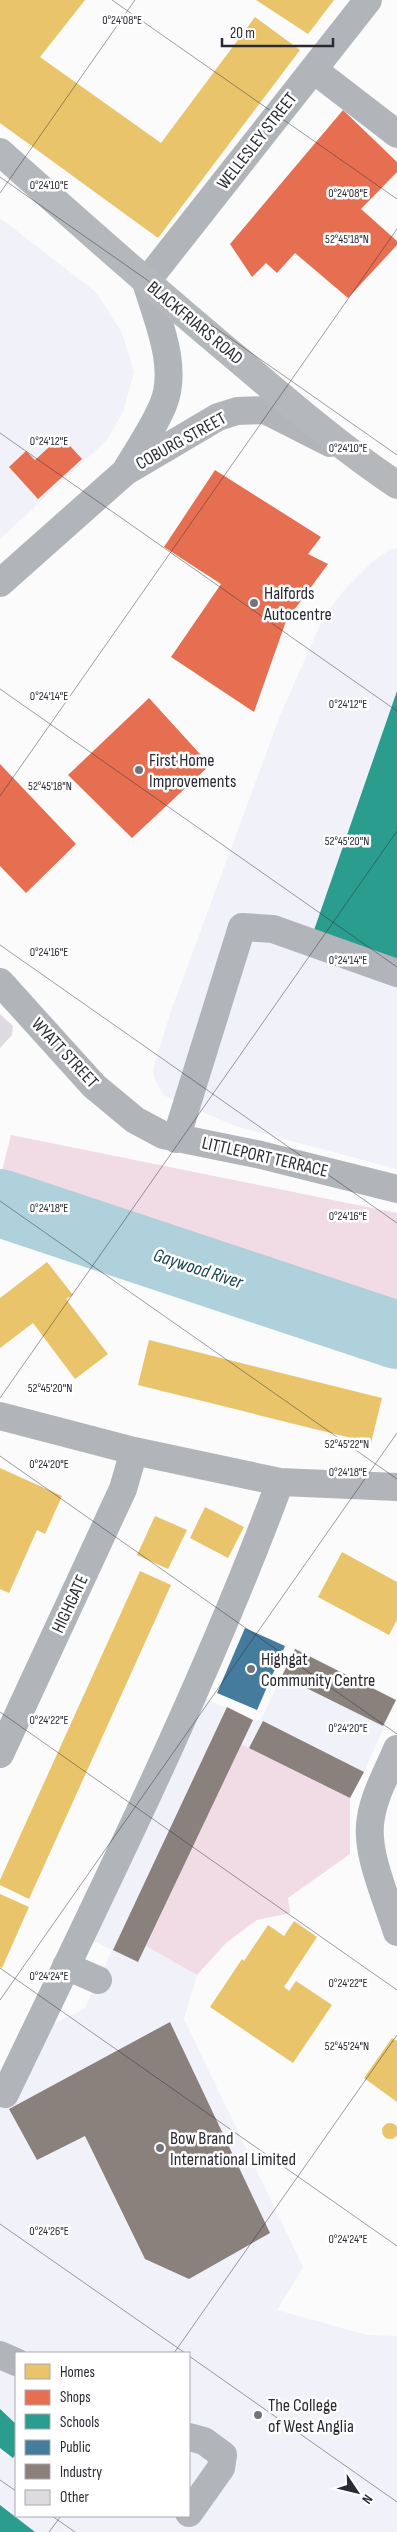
<svg xmlns="http://www.w3.org/2000/svg" width="397" height="2532" font-family="'Sofia Sans Condensed',sans-serif">
  <style>
    .built { fill: #f0f1f9; fill-rule: evenodd }
    .green { fill: #f1dbe4 }
    .homes { fill: #e9c46a }
    .shops { fill: #e76f51 }
    .schools { fill: #2a9d8f }
    .public { fill: #457b9d }
    .industry { fill: #8a817c }
    .lines { fill: none; stroke-linecap: round; stroke-linejoin: round }
    .river { stroke: #aed1db; stroke-width: 68 }
    .building { fill: #dedbe0 }
    .minor { stroke: #b1b5ba; stroke-width: 28 }
    .major { stroke: #b4b8bb; stroke-width: 28 }
    .ticks { fill: none; stroke: #2a2a34; stroke-width: 1; stroke-opacity: 0.45 }
    .poi-dot { fill: #73737a; stroke: #fff; stroke-width: 2 }
    .labels { text-anchor: middle; dominant-baseline: central; stroke-width: 5; stroke-linejoin: round; paint-order: stroke }
    .street-label { font-size: 18px; fill: #2a2a34; stroke: #fff }
    .poi-label { font-size: 18px; fill: #2a2a34; stroke: #fff; text-anchor: start }
    .water-label { font-size: 19px; font-style: italic; fill: #194550; stroke: #fff }
    .ticks-label { font-size: 12px; text-anchor: middle; fill: #2a2a34; stroke: #fff; stroke-width: 5; stroke-linejoin: round; paint-order: stroke }
  </style>
  <rect width="100%" height="100%" fill="#fbfbfb"/>
  <path class="built" d="M0,218l97,75 25,40 12,39 -11,40 -17,29 -106,98z
    M391,549h6v620l-162,-43 -72,-31 -8,-15 -2,-11 18,-58 109,-295 44,-100 21,-27 28,-28z
    M296,1648l100,52 -32,72 -14,26 -101,-50 -103,198 51,29 -13,44 119,248 -26,43 90,25 30,1v196h-397v-436l51,-71 34,-17 27,-58 -20,-10 110,-243 51,23 7,1zM16,2353h173v163h-173z"/>
  <path class="green" d="M11,1135l386,78v141l-225,-86 -172,-52v-37z
    M241,1744l109,54v56l-62,44 2,15 -33,7 -31,23 -29,32 -51,-29z"/>
  <path class="homes" d="M0,0h85l-45,57 121,86 94,-126 45,33 -142,188 -158,-115z
    M256,0h78l-26,34z
    M47,1262l26,33 -7,4 42,55 -33,25 -42,-56 -33,25v-50z
    M149,1340l233,58 -11,45 -233,-58z
    M0,1468l62,28 -17,38 -8,-4 -28,63 -9,-4z
    M205,1507l39,20 -16,31 -38,-20z
    M155,1516l32,14 -19,39 -31,-14z
    M342,1552l55,30v38l-8,15 -71,-38z
    M140,1571l31,14 -142,314 -29,-14v-5z
    M0,1894l29,13 -27,61 -2,-1z
    M294,1921l23,16 -33,50 5,4 7,-10 36,24 -39,58 -83,-56 32,-48 2,2 24,-36 16,11z
    M392,2038l5,3v61l-33,-24z
    M382 2131a8 8 0 1 1 16 0a8 8 0 1 1-16 0Z"/>
  <path class="shops" d="M343,110l54,52v10l-36,37 36,32v4l-49,53 -53,-45 -18,20 -11,-10 -14,14 -22,-33z
    M61,436l21,23 -44,40 -29,-32 17,-16 9,9z
    M215,470l106,67 -13,17 20,10 -42,57 -32,91 -83,-55 50,-73 -57,-37z
    M149,698l61,67 -78,73 -64,-63z
    M0,764l76,80 -50,49 -26,-27z"/>
  <path class="schools" d="M397,691v271l-84,-29z
    M0,2409l16,15v30l-3,4 -13,-10z
    M0,2505l35,27h-35z"/>
  <path class="public" d="M245,1628l40,18 -28,64 -40,-17z"/>
  <path class="industry" d="M295,1649l101,51 -13,26 -101,-50z
    M227,1707l26,13 -115,242 -25,-12z
    M263,1721l101,51 -14,26 -101,-50z
    M170,2022l100,211 -81,46 -44,-20 -60,-123 -48,24 -28,-51z"/>
  <g class="lines">
    <path class="river" d="M0,1203l397,132"/>
  </g>
  <path class="building" d="M0,1014l13,12 -1,9 -12,13z"/>
  <g class="lines">
    <path class="minor" d="M314,70l83,64
      M125,472c13,-22 28,-43 38,-67 16,-38 -6,-86 -17,-123l222,-282
      M0,583l125,-111 93,-55 19,-6 28,-1 65,33
      M0,982l94,104 41,34 28,15 98,20 136,34
      M176,1139l66,-212 31,2 124,44
      M0,1416l134,35 146,31 117,5
      M397,1749c-9,22 -22,44 -26,68 -7,34 16,82 26,115
      M0,1754l123,-265 11,-38
      M66,1966l32,14
      M5,2094c96,-201 197,-402 275,-612
      M0,2355l16,7
      M189,2437l15,4 19,14 -2,13 -32,45"/>
    <path class="major" d="M0,152c77,69 155,138 234,204 53,45 105,90 163,129"/>
  </g>
  <path class="ticks" d="M112,0l285,199M0,177l397,278M0,193l135,-193M0,433l397,278M0,689l397,278M0,796l397,-567M0,945l397,278M0,1201l397,278M0,1398l397,-567M0,1456l397,278M0,1712l397,278M0,1968l397,278M0,2000l397,-567M0,2224l185,129M174,2353l223,-318M189,2356l208,146M0,2480l16,11M52,2516l23,16M49,2532l12,-16"/>
  <g class="poi-dot">
    <circle cx="254" cy="603" r="5"/>
    <circle cx="139" cy="770" r="5"/>
    <circle cx="251" cy="1669" r="5"/>
    <circle cx="160" cy="2148" r="5"/>
    <circle cx="258" cy="2415" r="5"/>
  </g>
  <g class="labels">
    <g class="street-label">
      <text transform="translate(257 141) rotate(-52)">WELLESLEY STREET</text>
      <text transform="translate(195 323) rotate(40)">BLACKFRIARS ROAD</text>
      <text transform="translate(181 441) rotate(-29)">COBURG STREET</text>
      <text transform="translate(65 1053) rotate(47)">WYATT STREET</text>
      <text transform="translate(265 1157) rotate(13)">LITTLEPORT TERRACE</text>
      <text transform="translate(70 1604) rotate(-65)">HIGHGATE</text>
    </g>
    <g class="poi-label">
      <text x="264" y="593">Halfords<tspan x="264" dy="21">Autocentre</tspan></text>
      <text x="149" y="760">First Home<tspan x="149" dy="21">Improvements</tspan></text>
      <text x="261" y="1659">Highgat<tspan x="261" dy="21">Community Centre</tspan></text>
      <text x="170" y="2138">Bow Brand<tspan x="170" dy="21">International Limited</tspan></text>
      <text x="268" y="2405">The College<tspan x="268" dy="21">of West Anglia</tspan></text>
    </g>
    <g class="water-label">
      <text transform="translate(198 1269) rotate(18)">Gaywood River</text>
    </g>
  </g>
  <g class="ticks-label">
    <text x="122" y="24">0°24'08"E</text>
    <text x="49" y="189">0°24'10"E</text>
    <text x="348" y="197">0°24'08"E</text>
    <text x="347" y="243">52°45'18"N</text>
    <text x="49" y="445">0°24'12"E</text>
    <text x="348" y="452">0°24'10"E</text>
    <text x="49" y="700">0°24'14"E</text>
    <text x="348" y="708">0°24'12"E</text>
    <text x="50" y="790">52°45'18"N</text>
    <text x="347" y="845">52°45'20"N</text>
    <text x="49" y="956">0°24'16"E</text>
    <text x="348" y="964">0°24'14"E</text>
    <text x="49" y="1212">0°24'18"E</text>
    <text x="348" y="1220">0°24'16"E</text>
    <text x="50" y="1392">52°45'20"N</text>
    <text x="347" y="1448">52°45'22"N</text>
    <text x="49" y="1468">0°24'20"E</text>
    <text x="348" y="1476">0°24'18"E</text>
    <text x="49" y="1724">0°24'22"E</text>
    <text x="348" y="1732">0°24'20"E</text>
    <text x="49" y="1980">0°24'24"E</text>
    <text x="348" y="1987">0°24'22"E</text>
    <text x="347" y="2050">52°45'24"N</text>
    <text x="49" y="2235">0°24'26"E</text>
    <text x="348" y="2243">0°24'24"E</text>
  </g>
  <rect x="15" y="2352" width="175" height="165" fill="#ffffff" stroke="#aaaaae"/>
  <rect x="25" y="2364" width="25" height="15" fill="#e9c46a" stroke="#aaaaae"/>
  <text x="60" y="2377" font-size="15" fill="#2a2a34">Homes</text>
  <rect x="25" y="2390" width="25" height="15" fill="#e76f51" stroke="#aaaaae"/>
  <text x="60" y="2402" font-size="15" fill="#2a2a34">Shops</text>
  <rect x="25" y="2414" width="25" height="15" fill="#2a9d8f" stroke="#aaaaae"/>
  <text x="60" y="2427" font-size="15" fill="#2a2a34">Schools</text>
  <rect x="25" y="2440" width="25" height="15" fill="#457b9d" stroke="#aaaaae"/>
  <text x="60" y="2452" font-size="15" fill="#2a2a34">Public</text>
  <rect x="25" y="2464" width="25" height="15" fill="#8a817c" stroke="#aaaaae"/>
  <text x="60" y="2477" font-size="15" fill="#2a2a34">Industry</text>
  <rect x="25" y="2490" width="25" height="15" fill="#dedbe0" stroke="#aaaaae"/>
  <text x="60" y="2502" font-size="15" fill="#2a2a34">Other</text>
  <g transform="translate(357 2492) rotate(125)" stroke="#ffffff" stroke-width="4" paint-order="stroke">
  <path d="M0-4L9 19L0 12L-9 19Z" fill="#2a2a34"/>
  <text y="-8" font-size="14" font-weight="bold" text-anchor="middle" fill="#2a2a34">N</text>
  </g>
  <path d="M222 38v8h111v-8" fill="none" stroke="#2a2a34" stroke-width="2.5"/>
  <text x="230" y="38" font-size="15" fill="#2a2a34" stroke="#ffffff" stroke-width="4" paint-order="stroke">20 m</text>
</svg>
